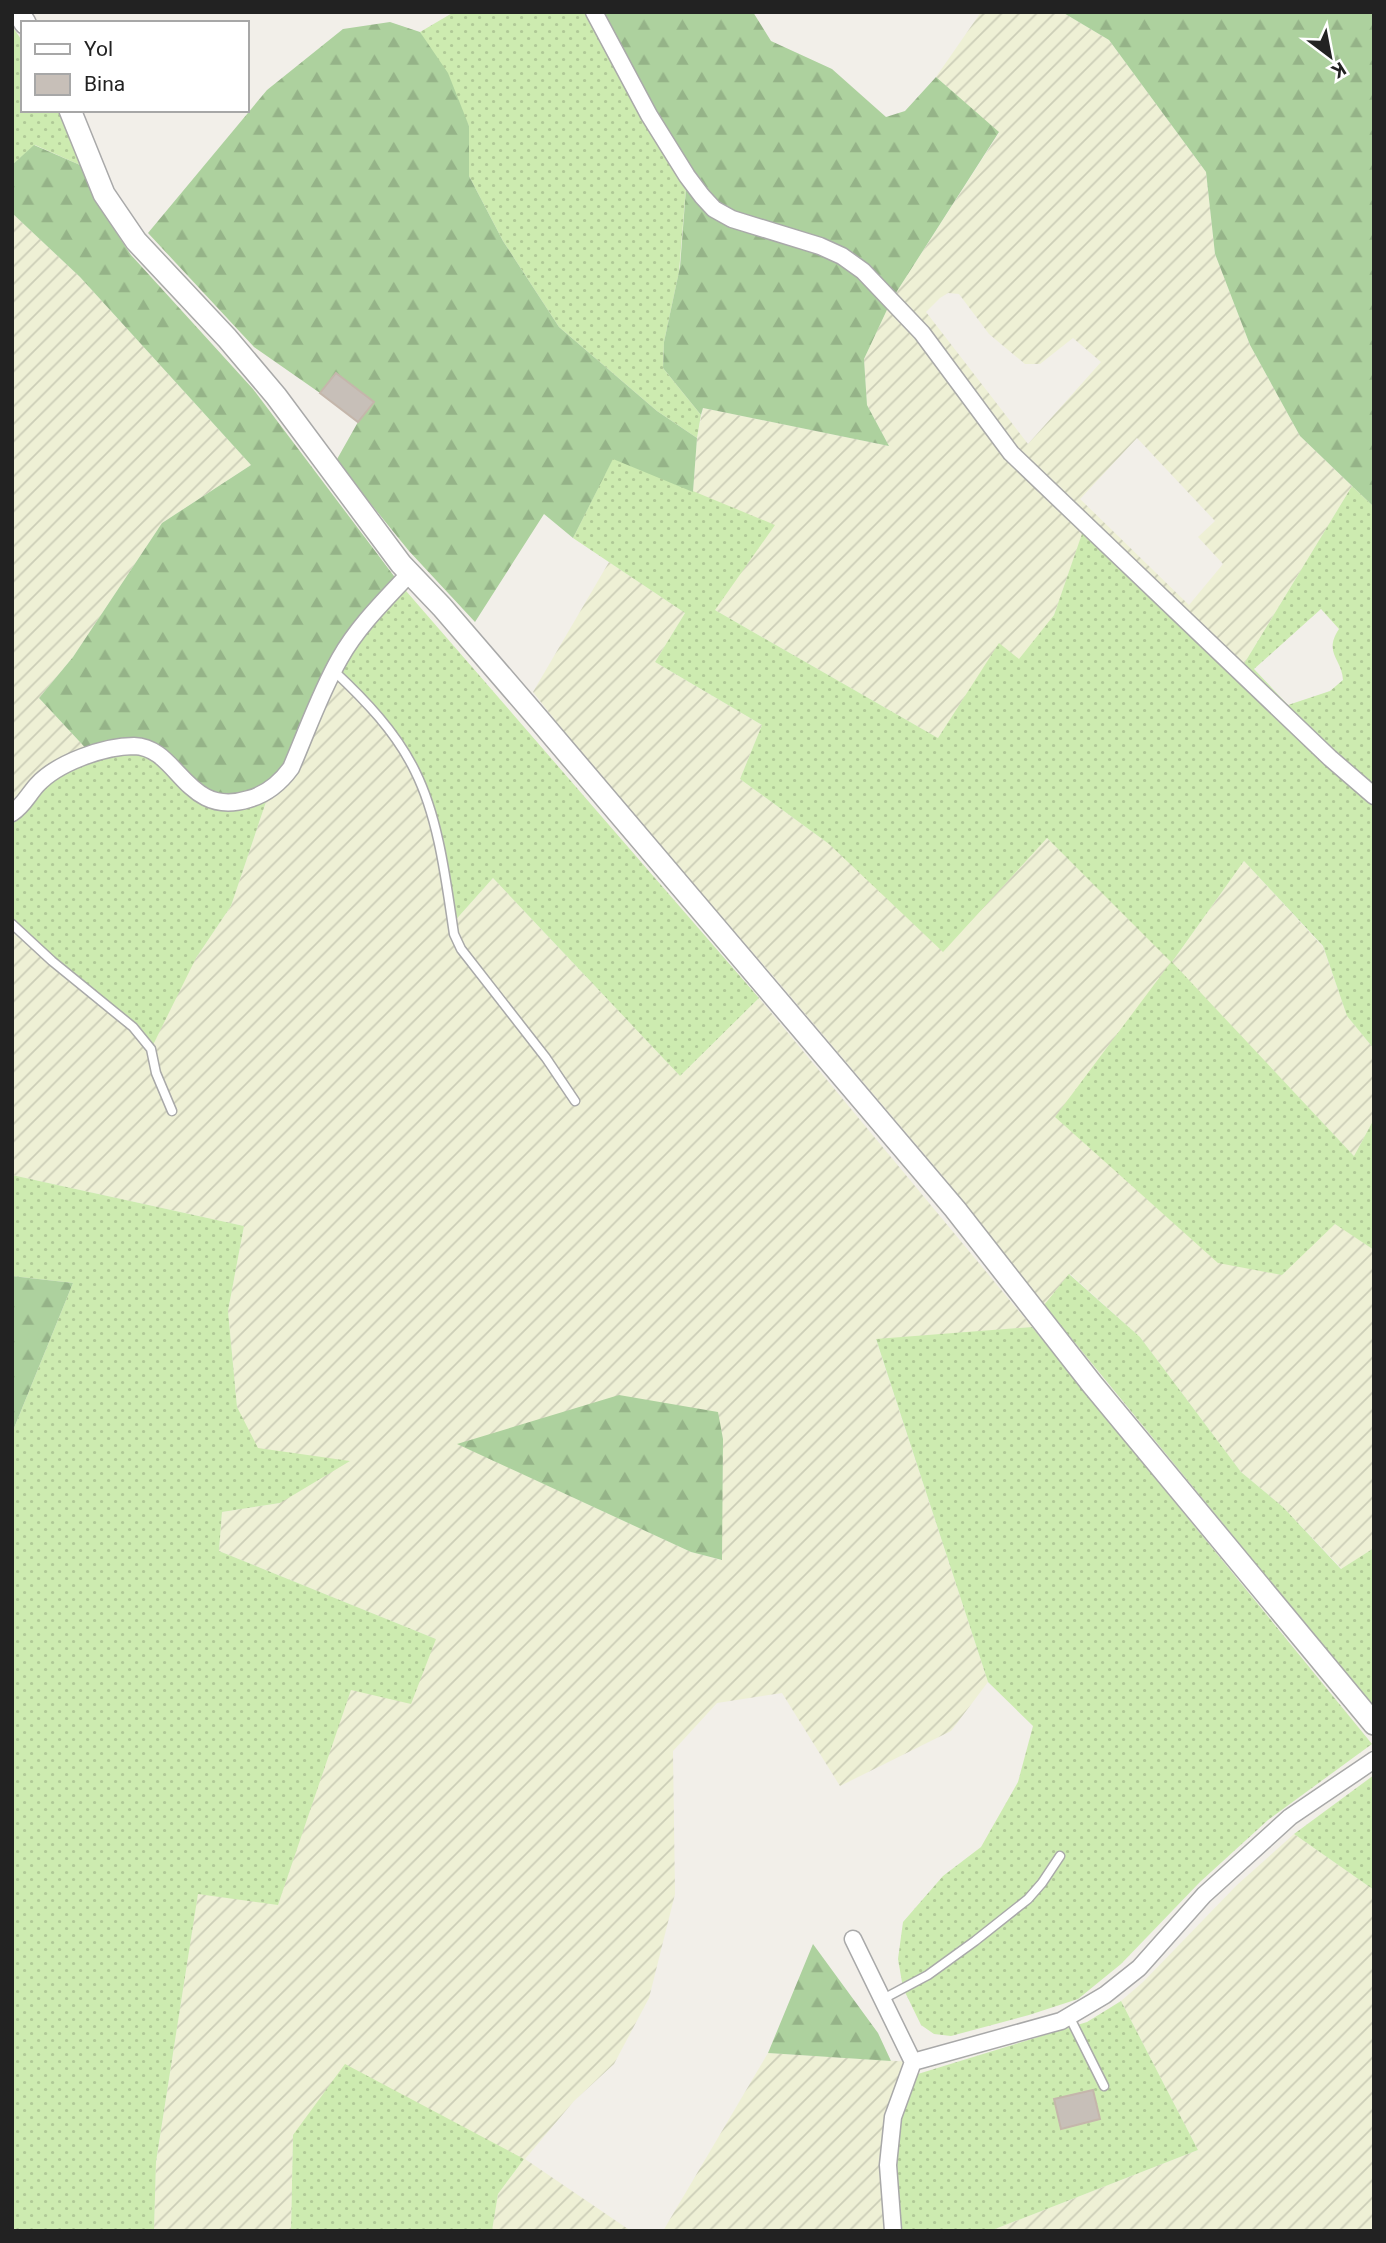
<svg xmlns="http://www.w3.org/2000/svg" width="1386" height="2243" font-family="Roboto,sans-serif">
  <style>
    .farmland { fill: url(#farmland-furrows); fill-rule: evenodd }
    .grass { fill: url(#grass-dots); fill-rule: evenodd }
    .forest { fill: url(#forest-firs) }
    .building { fill: #c7bfb8; stroke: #c4b6ab; stroke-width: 2 }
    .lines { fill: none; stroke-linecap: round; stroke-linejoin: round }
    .service-casing { stroke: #a9a9a9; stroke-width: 11 }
    .minor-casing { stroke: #a9a9a9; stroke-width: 19 }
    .tertiary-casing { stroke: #a9a9a9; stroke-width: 24 }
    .service { stroke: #fff; stroke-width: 8 }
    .minor { stroke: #fff; stroke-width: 16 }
    .tertiary { stroke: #fff; stroke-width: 21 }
  </style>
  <defs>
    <pattern id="farmland-furrows" width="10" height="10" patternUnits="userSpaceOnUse" patternTransform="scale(1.75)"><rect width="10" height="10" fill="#eef0d5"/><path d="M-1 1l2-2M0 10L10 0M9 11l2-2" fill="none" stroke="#ccceb7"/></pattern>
    <pattern id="grass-dots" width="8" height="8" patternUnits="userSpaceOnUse" patternTransform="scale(1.75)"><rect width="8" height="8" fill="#cdebb0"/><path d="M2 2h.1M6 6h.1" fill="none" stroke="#b0c997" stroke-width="1.8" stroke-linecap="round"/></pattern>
    <pattern id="forest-firs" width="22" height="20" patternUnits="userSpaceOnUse" patternTransform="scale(1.75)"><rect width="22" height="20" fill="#add19e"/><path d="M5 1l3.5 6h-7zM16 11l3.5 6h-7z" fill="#95b388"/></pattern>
  </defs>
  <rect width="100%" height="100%" fill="#f2efe9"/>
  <path class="farmland" d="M981,12h81l47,28 97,132 9,82 35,91 50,91 52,50 -113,186 -154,-146 -31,89 -35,45 -20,-16 -61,94 -223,-128 -22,-118 4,-54 6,-30 186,38 -22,-41 -3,-46 28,-60 107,-166 -63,-56zM948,293l11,1 30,40 36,30h15l33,-26 28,24 -73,82 -102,-132 14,-14zM1137,438l78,83 -17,16 25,27 -34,41 -109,-106z
    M12,213l68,64 171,188 -89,58 -89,134 -34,41 53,57 -80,58z
    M609,562l76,51 -30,49 107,63 -22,54 89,65 218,-6 125,124 72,-101 79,86 24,69 27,33v70l-20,37 -182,-193 110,312 53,-52 39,27v298l-32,21 -59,-62 -42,-35 -101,-135 -70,-63 -26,31 -98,-125 -172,-203 -180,-207 -61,-78z
    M333,671l64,70 35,76 21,106 40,-45 187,198 79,-78 273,329 -156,13 112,342 -37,49 -111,55 -58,-93 -65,10 -44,48 2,143 -26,104 -35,66 -40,37 -49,58 106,72h-139l6,-37 26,-35 -231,-24 -2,96h-137l2,-68 42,-270 80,11 73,-215 85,-50 -217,-88 3,-39 58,-9 -43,-96 -9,-96 16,-85 -232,-51v-251l184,34 35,-52 39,-116zM717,1412l6,27 -2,121 -30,-8 -233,-108z
    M1294,1834l80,56v341h-384l208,-81 -77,-149 22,-19 94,-97z
    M768,2053l145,9 -20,169h-230z"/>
  <path class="grass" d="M454,12h140l93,164 -8,96 -15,70 -1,26 38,47 -4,23 -40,-27 -98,-84 -56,-86 -34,-65v-50l-49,-94z
    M12,26l11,16v68h35l22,55 -45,-20 -23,20z
    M613,458l162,67 -60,85 223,128 61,-95 20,16 35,-44 31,-90 154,147 113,-186 22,21v542l-27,-33 -24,-70 -79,-85 -72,101 182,194 20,-37v131l-39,-26 -53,51 -64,-12 -163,-146 116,-155 -124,-124 -104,114 -114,-108 -89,-65 22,-54 -107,-63 30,-49 -112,-75zM1321,609l18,20c-16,24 3,30 4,51l-13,11 -42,14 -34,-36z
    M400,584l359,414 -79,78 -187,-198 -41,46 -20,-107 -35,-76 -64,-70z
    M126,747l144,43 -39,116 -35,52 -45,91 -18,-22 -121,-103v-111l25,-28z
    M12,1175l232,51 -16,85 9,96 21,41 92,13 -70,42 -58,9 -3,39 217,88 -25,65 -60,-14 -73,215 -80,-11 -42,268 -2,69h-142v-798l61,-150 -61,-7z
    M1069,1274l71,63 101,135 42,35 58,62 33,-21v160l-330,-403z
    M1032,1327l340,417 -104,76 -68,62 -79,82 -43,35 -49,16 -78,21 -17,-2 -13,-9 -18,-37 -5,-29 5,-37 40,-46 38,-29 37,-65 15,-56 -45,-44 -112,-343z
    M1374,1775v115l-80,-56z
    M1121,2001l77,149 -208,81h-97l-5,-66 20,-88 179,-55z
    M345,2064l179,95 -26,35 -6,37h-201l2,-96z"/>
  <path class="forest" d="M594,12h159l18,29 61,28 54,48 19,-6 31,-34 63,55 -107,167 -28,60 3,46 22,41 -186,-38 -2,7 -38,-47 1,-26 16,-75 7,-91z
    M1062,12h312v495l-74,-71 -50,-91 -35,-91 -9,-82 -97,-132z
    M390,22l30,10 28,41 21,53v50l34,65 56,86 98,84 40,27 -4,54 -80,-33 -40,79 -29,-24 -69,108 -66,-71 -73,-90 22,-39 15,-20 -37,-29 -16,20 -66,-46 -106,-114 119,-143 76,-61z
    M34,145l46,20 19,41 32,49 122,134 147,195 -43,49 -74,145 -61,24 -73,-52 -57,5 -53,-57 34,-41 89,-134 89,-58 -171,-188 -68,-64v-48z
    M12,1276l61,7 -61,150z
    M619,1395l99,17 5,27 -1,121 -31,-8 -234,-108z
    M813,1944l65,89 13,28 -123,-8z"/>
  <path class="building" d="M336,373l38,29 -16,20 -38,-29z
    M1093,2090l7,29 -39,10 -7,-30z"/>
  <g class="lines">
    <g class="service-casing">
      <path id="service" d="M334,671c31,29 62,61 81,100 24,48 31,110 39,163l7,15 85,109 29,43
        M12,924l40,37 81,66 18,22 5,24 16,38
        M883,1999l45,-24 47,-34 53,-42 14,-16 18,-27
        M1069,2016l35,70"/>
    </g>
    <g class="minor-casing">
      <path id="minor" d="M594,12l55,103 38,61 15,20 12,13 18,10 88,27 22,10 21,15 59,62 89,120 319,305 44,38
        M12,813c11,-7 16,-18 25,-28 20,-22 67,-39 97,-39 45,1 51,73 115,53 18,-5 31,-16 42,-31 16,-37 29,-75 49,-110 18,-32 45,-58 70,-85
        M853,1939l60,123 -20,55 -5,48 5,66
        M913,2062l148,-41 44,-26 34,-27 65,-73 86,-78 84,-57"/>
    </g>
    <g class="tertiary-casing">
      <path id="tertiary" d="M18,12l7,11
        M70,110l34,84 32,47 91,97 49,58 125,168 41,43 99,115 414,487 137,175 282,340"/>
    </g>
    <use href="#service" class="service"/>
    <use href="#minor" class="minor"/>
    <use href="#tertiary" class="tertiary"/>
  </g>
  <rect width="1386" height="2243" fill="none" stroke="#222222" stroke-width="28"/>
  <rect x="21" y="21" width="228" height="91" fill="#ffffff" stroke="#a7a7a7" stroke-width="2"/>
  <rect x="35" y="44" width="35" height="10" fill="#ffffff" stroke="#a7a7a7" stroke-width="2"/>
  <text x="84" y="56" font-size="21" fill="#222222">Yol</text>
  <rect x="35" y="74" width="35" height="21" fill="#c7bfb8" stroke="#a7a7a7" stroke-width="2"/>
  <text x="84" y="91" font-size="21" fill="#222222">Bina</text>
  <g transform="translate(1330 56) rotate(148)" stroke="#ffffff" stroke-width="5" paint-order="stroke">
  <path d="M0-5L12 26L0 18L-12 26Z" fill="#222222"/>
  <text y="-10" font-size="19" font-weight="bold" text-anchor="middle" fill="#222222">K</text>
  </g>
</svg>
